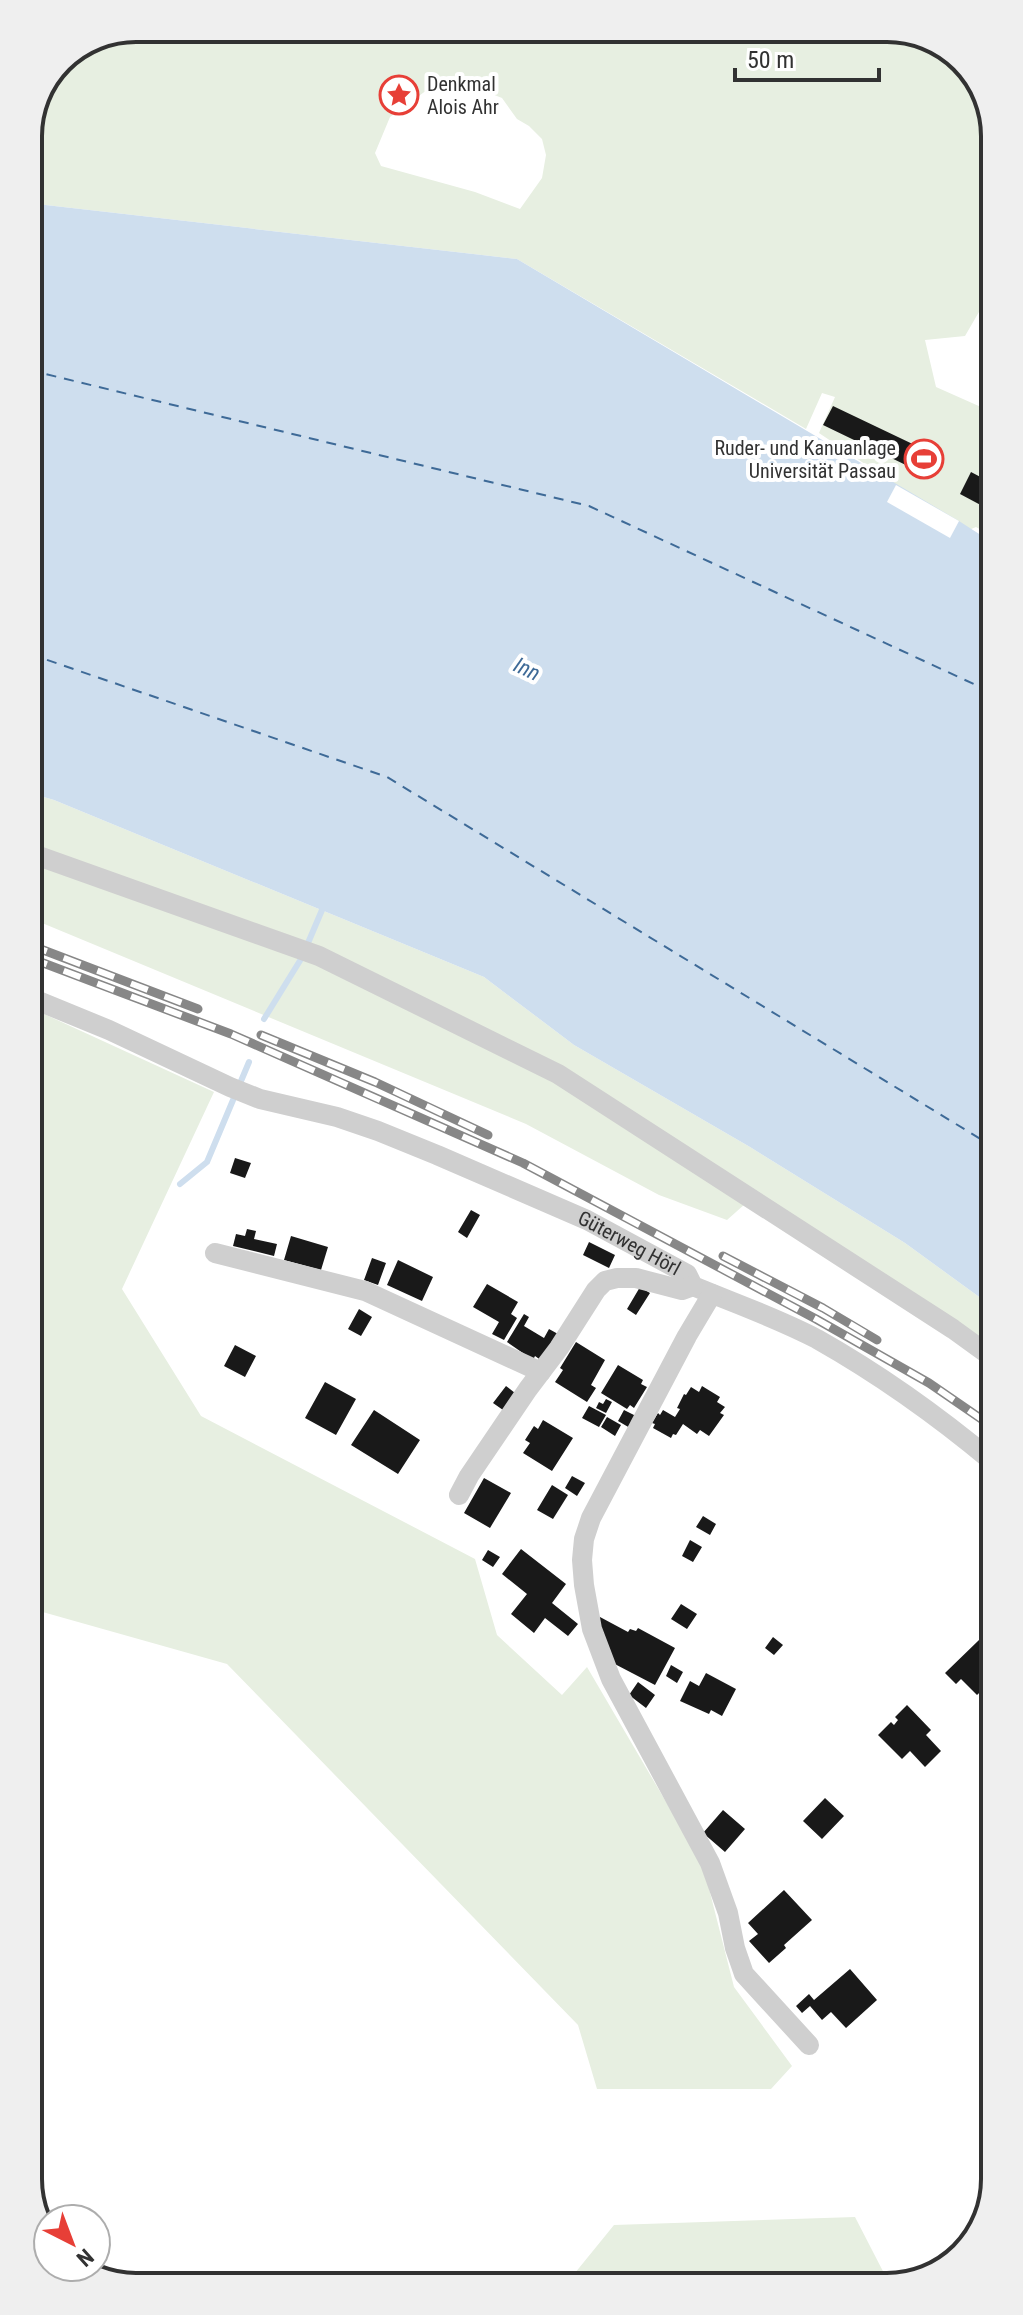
<svg xmlns="http://www.w3.org/2000/svg" width="1023" height="2315" font-family="'Roboto Condensed',sans-serif">
  <style>
    .green { fill: #e7efe1; fill-rule: evenodd }
    .water { fill: #cedeee }
    .pier { fill: #fff }
    .lines { fill: none; stroke-linecap: round; stroke-linejoin: round }
    .stream { stroke: #cedeee; stroke-width: 6 }
    .ferry { stroke: #3e6a97; stroke-width: 2; stroke-dasharray: 10 8; stroke-linecap: butt }
    .building { fill: #191919 }
    .minor { stroke: #cfcfcf; stroke-width: 20 }
    .rail-casing { stroke: #878787; stroke-width: 9 }
    .rail { stroke: #fff; stroke-width: 6; stroke-dasharray: 18; stroke-linecap: butt }
    .labels { text-anchor: middle; dominant-baseline: central; stroke-width: 8; stroke-linejoin: round; paint-order: stroke }
    .poi-label { font-size: 20px; fill: #323232; stroke: #fff; text-anchor: start }
    .street-label { font-size: 20px; fill: #323232; stroke: #fff }
    .water-label { font-size: 22px; font-style: italic; fill: #3e6a97; stroke: #fff }
    .rim { fill: none; stroke: #323232; stroke-width: 4 }
  </style>
  <rect width="100%" height="100%" fill="#fff"/>
  <path class="green" d="M136,28h759l58,23 36,50 1,192 -25,43 -40,4 11,47 54,24v124l-14,-8 -26,11 -54,-53 -77,-52 16,-36 -13,-4 -16,36 -289,-170 -489,-56v-74l32,-70zM467,84l35,14 15,21 12,7 13,13 4,16 -4,23 -22,31 -45,-17 -94,-26 -6,-13 15,-36 37,-27z
    M30,793l24,7 430,177 90,68 176,102 155,96 88,64v45l-239,-156 -27,24 -68,-25 -133,-71 -496,-206z
    M31,1008l183,84 -92,197 79,127 274,143 22,76 65,60 25,-28 116,198 31,122 58,79 -21,23h-174l-19,-64 -351,-361 -195,-55z
    M855,2217l33,64 -322,3 48,-59z"/>
  <path class="water" d="M28,203l489,56 442,262 31,20 3,766 -88,-64 -155,-96 -176,-102 -90,-68 -430,-177 -24,-7z"/>
  <path class="pier" d="M896,485l63,36 -9,17 -63,-36z"/>
  <g class="lines">
    <path class="stream" d="M308,943l14,-33
      M264,1019l37,-60
      M180,1184l27,-22 42,-100"/>
    <path class="ferry" d="M29,370l560,136 402,186
      M30,654l357,123 605,369"/>
  </g>
  <path class="building" d="M833,406l88,42 -9,20 -89,-43z
    M971,472l19,10v28l-30,-16z
    M235,1158l16,5 -6,15 -15,-5z
    M471,1210l9,5 -13,23 -9,-6z
    M247,1229l9,2 -2,8 23,5 -3,12 -41,-10 3,-12 9,2z
    M291,1236l37,11 -7,23 -37,-10z
    M589,1242l26,13 -6,13 -26,-13z
    M372,1258l14,5 -8,22 -14,-5z
    M398,1260l35,17 -11,24 -35,-16z
    M487,1284l31,18 -7,12 6,4 -13,22 -12,-6 7,-12 -26,-15z
    M640,1287l10,6 -14,22 -9,-6z
    M359,1309l13,8 -11,19 -13,-7z
    M524,1314l5,3 -5,9 20,12 5,-9 9,5 -16,27 -7,-5 -2,4 -26,-18z
    M576,1342l29,18 -14,25 5,3 -9,14 -32,-20 8,-12 -3,-2z
    M235,1345l21,11 -11,21 -21,-11z
    M618,1365l25,15 -2,4 6,3 -13,21 -4,-3 -3,4 -26,-16z
    M325,1382l31,17 -20,36 -31,-17z
    M506,1386l9,7 -12,17 -10,-7z
    M702,1386l18,11 -3,5 8,5 -5,6 4,2 -15,21 -9,-6 -3,4 -14,-10 -7,11 -3,-1 -2,4 -18,-10 2,-4 -3,-1 6,-10 2,2 3,-5 12,7 5,-8 -3,-1 7,-14 2,1 5,-8 8,5z
    M606,1399l6,3 -6,11 -10,-5 3,-6 4,2z
    M589,1406l17,9 -7,12 -17,-9z
    M374,1410l46,30 -22,34 -47,-29z
    M624,1410l12,6 -6,12 -12,-7z
    M607,1417l14,8 -6,11 -14,-9z
    M543,1420l30,18 -21,33 -29,-18 7,-10 -5,-3 9,-14 4,3z
    M572,1476l13,7 -8,13 -12,-8z
    M484,1478l27,15 -21,35 -26,-15z
    M552,1485l16,10 -15,24 -16,-9z
    M703,1516l13,8 -6,11 -14,-8z
    M690,1540l12,7 -9,15 -11,-6z
    M521,1549l45,35 -14,19 26,21 -10,12 -23,-18 -11,15 -23,-19 16,-20 -25,-20z
    M488,1550l12,7 -7,10 -11,-7z
    M681,1604l16,10 -10,15 -16,-10z
    M600,1617l28,15 2,-3 6,2 2,-3 37,20 -20,37 -46,-24 -12,-39z
    M773,1637l10,8 -9,10 -9,-7z
    M979,1640l15,15v24l-17,16 -16,-16 -5,5 -11,-11z
    M671,1665l12,7 -6,11 -11,-7z
    M706,1673l30,16 -14,27 -11,-6 -2,4 -29,-13 10,-20 9,5z
    M638,1682l17,13 -9,13 -17,-13z
    M907,1705l24,25 -5,5 15,16 -16,16 -15,-16 -8,8 -24,-24 13,-13 3,3 4,-5 -3,-3z
    M825,1798l19,18 -22,23 -19,-18z
    M723,1810l22,19 -20,23 -22,-19z
    M784,1890l28,30 -28,25 2,3 -17,15 -20,-22 9,-7 -10,-11z
    M850,1969l27,31 -31,28 -15,-16 -9,8 -12,-14 -8,7 -6,-7 13,-12 5,6z"/>
  <g class="lines">
    <g class="minor">
      <path d="M30,853l289,103 239,118 395,255 40,29"/>
      <path id="s1" d="M31,998l78,32 121,57 30,12 77,18 41,14 59,24 150,65 100,54 6,12c41,17 84,32 124,53 62,35 121,77 176,123"/>
      <path d="M215,1253l150,38 176,81"/>
      <path d="M712,1294l-25,42 -96,182 -7,21 -2,21 2,25 8,44 19,50 99,184 18,50 7,35 9,26 65,71"/>
      <path d="M459,1495l10,-19 59,-87 31,-41 37,-58 9,-9 12,-3h19l46,12 11,-4"/>
    </g>
    <g class="rail-casing">
      <path id="rail" d="M30,945l168,64
        M30,958l201,76 292,129 293,156 113,64 64,44
        M261,1035l114,47 113,53
        M723,1256l100,52 54,32"/>
    </g>
    <use href="#rail" class="rail"/>
  </g>
  <defs>
    <g id="sight-ring" transform="scale(2)"><circle r="9.5" fill="#fff" stroke="#e73f37" stroke-width="1.5"/><path d="M0-6L1.8-2.2L6-1.7L2.9 1.2L3.7 5.4L0 3.3L-3.7 5.4L-2.9 1.2L-6-1.7L-1.8-2.2Z" fill="#e73f37"/></g>
    <g id="stadium-ring" transform="scale(2)"><circle r="9.5" fill="#fff" stroke="#e73f37" stroke-width="1.5"/><path d="M0-5a6.5 5 0 1 0 0 10a6.5 5 0 1 0 0-10ZM-3.5-1.8h7v3.6h-7Z" fill="#e73f37"/></g>
  </defs>
  <g fill-rule="evenodd">
    <use href="#sight-ring" x="399" y="95"/>
    <use href="#stadium-ring" x="924" y="459"/>
  </g>
  <g class="labels">
    <g class="poi-label">
      <text x="427" y="84">Denkmal<tspan x="427" dy="23">Alois Ahr</tspan></text>
      <text x="896" y="448" text-anchor="end">Ruder- und Kanuanlage<tspan x="896" dy="23">Universität Passau</tspan></text>
    </g>
    <g class="street-label">
      <text stroke="none"><textPath href="#s1" startOffset="648">Güterweg Hörl</textPath></text>
    </g>
    <g class="water-label">
      <text transform="translate(527 669) rotate(25)">Inn</text>
    </g>
  </g>
  <path d="M0 0H1023V2315H0ZM136 42H887A94 94 0 0 1 981 136V2179A94 94 0 0 1 887 2273H136A94 94 0 0 1 42 2179V136A94 94 0 0 1 136 42Z" fill="#efefef" fill-rule="evenodd"/>
  <path class="rim" d="M136 42H887A94 94 0 0 1 981 136V2179A94 94 0 0 1 887 2273H136A94 94 0 0 1 42 2179V136A94 94 0 0 1 136 42Z"/>
  <g transform="translate(72 2243) rotate(138)"><circle r="38" fill="#ffffff" stroke="#adadad" stroke-width="2"/>
  <path d="M0-6L14 30L0 20L-14 30Z" fill="#e73f37"/>
  <text y="-12" font-size="22" font-weight="bold" text-anchor="middle" fill="#323232">N</text>
  </g>
  <path d="M735 68v12h144v-12" fill="none" stroke="#323232" stroke-width="4"/>
  <text x="747" y="68" font-size="24" fill="#323232" stroke="#ffffff" stroke-width="6" paint-order="stroke">50 m</text>
</svg>
